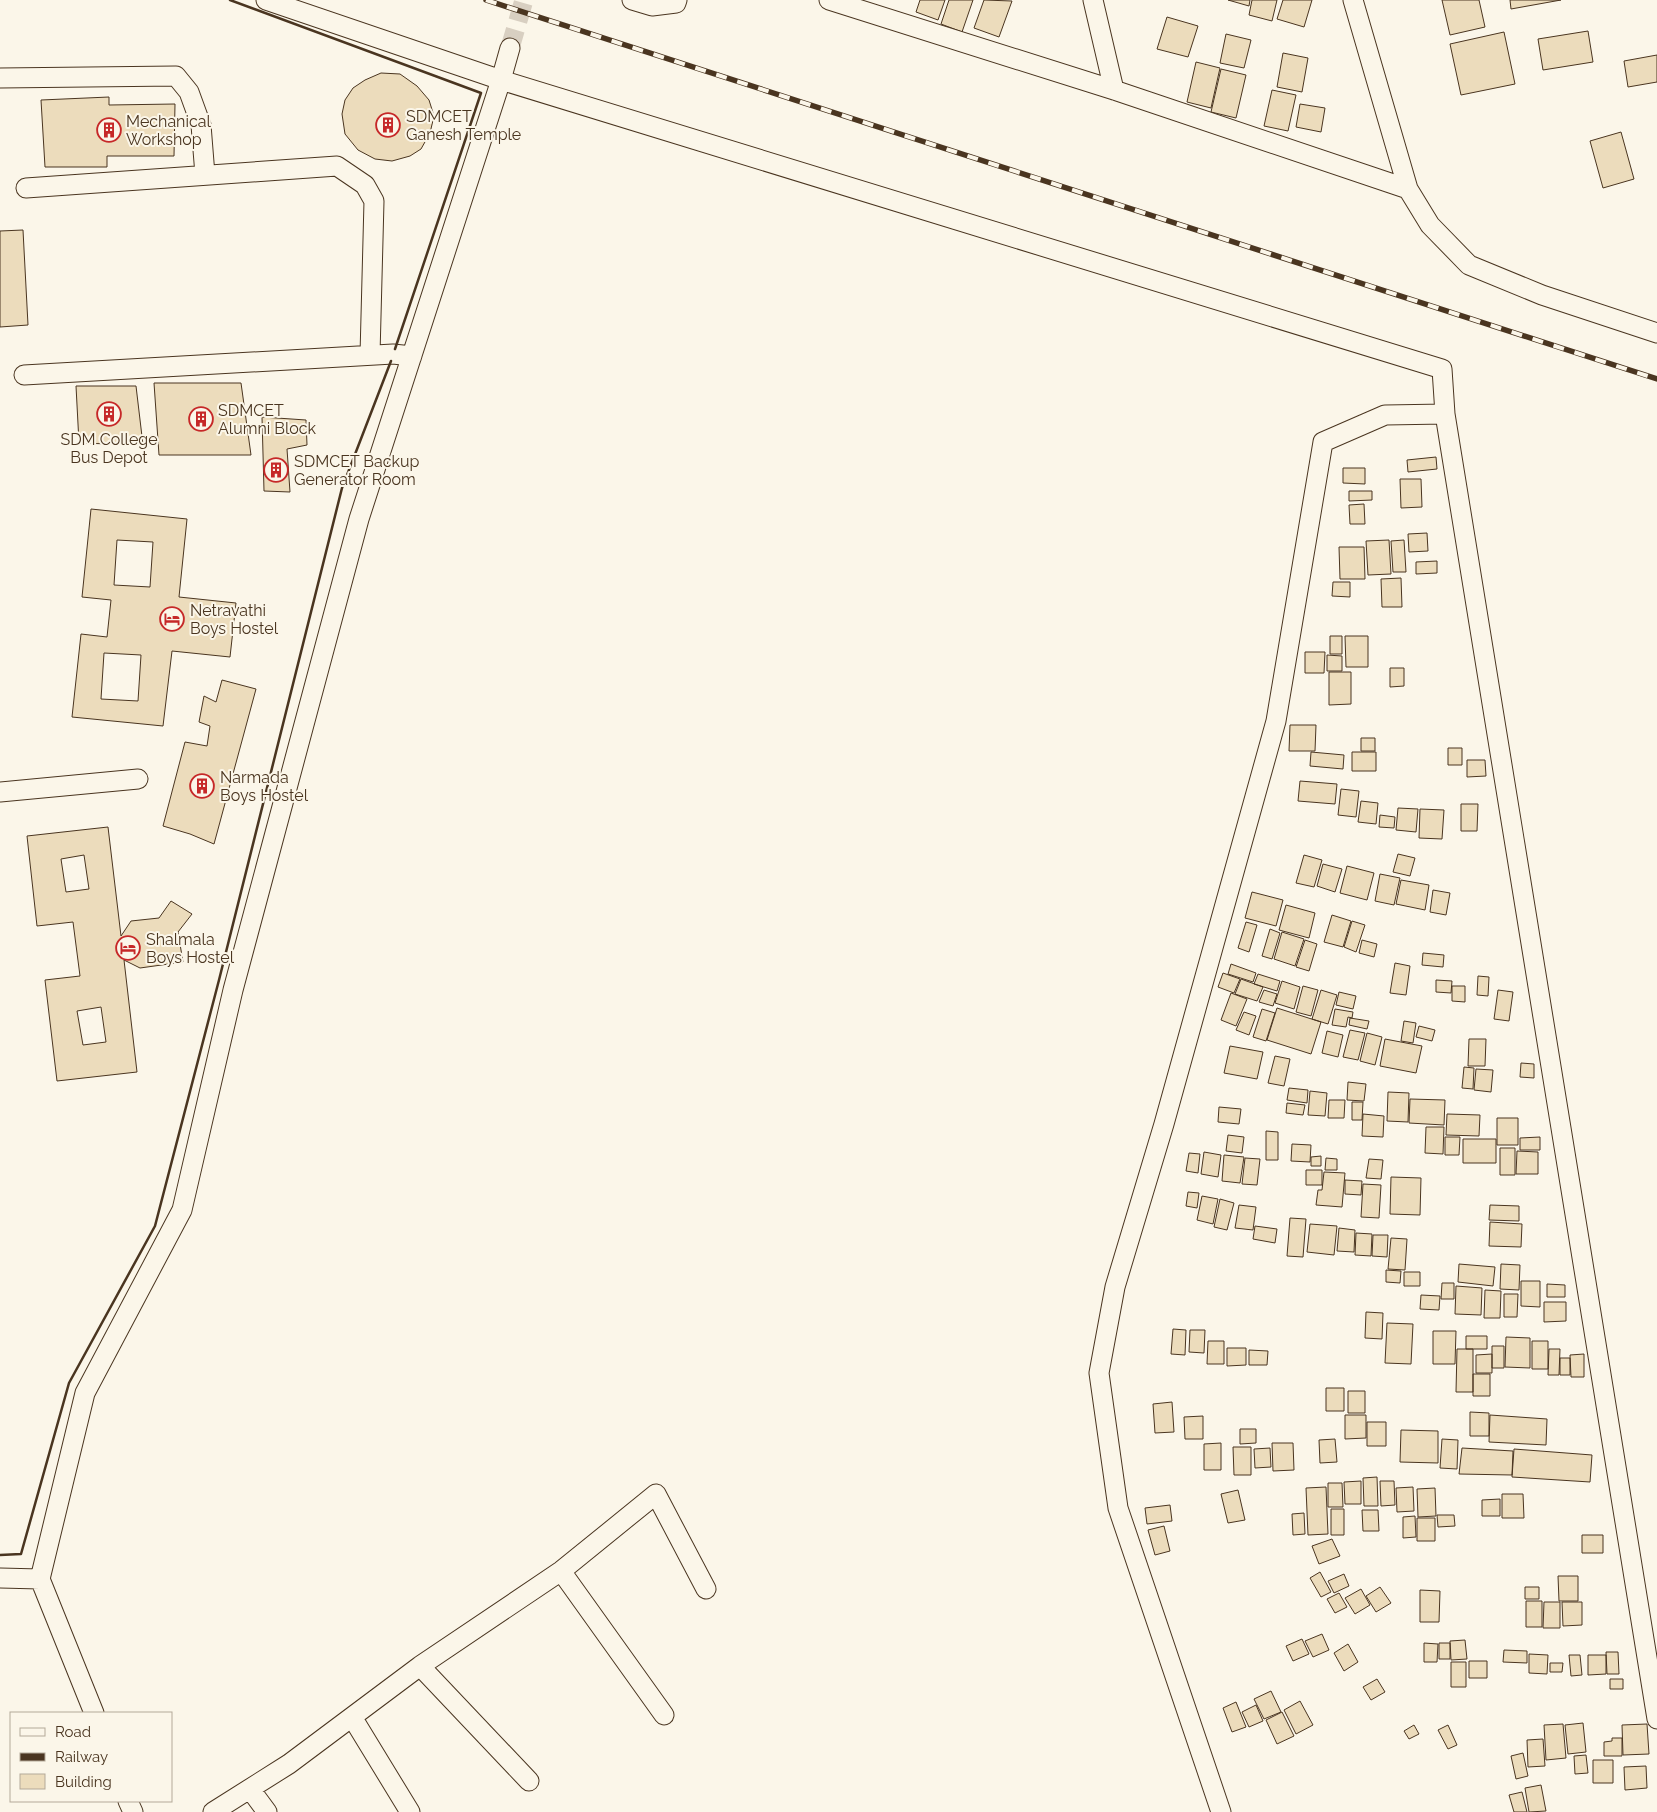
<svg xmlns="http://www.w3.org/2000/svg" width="1657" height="1812" font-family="Raleway,sans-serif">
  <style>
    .building { fill: #ecdcbc; stroke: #4a3520; fill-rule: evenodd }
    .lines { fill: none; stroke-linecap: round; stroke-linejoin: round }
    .minor-tunnel { stroke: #d8cfc1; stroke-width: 19; stroke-dasharray: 19 9; stroke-linecap: butt }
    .minor-casing { stroke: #4a3520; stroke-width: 21 }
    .minor { stroke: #fbf6e9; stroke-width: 19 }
    .rail-casing { stroke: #4a3520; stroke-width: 5.5 }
    .rail { stroke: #fbf6e9; stroke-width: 4; stroke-dasharray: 11; stroke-linecap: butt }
    .wall { stroke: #4a3520; stroke-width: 2.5 }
    .labels { text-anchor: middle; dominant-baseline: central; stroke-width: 4; stroke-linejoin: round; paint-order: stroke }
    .poi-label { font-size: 16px; fill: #4a3520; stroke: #fbf6e9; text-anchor: start }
  </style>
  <rect width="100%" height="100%" fill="#fbf6e9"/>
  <path class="building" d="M920,0h25l-7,20 -22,-8z
    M949,0h24l-11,32 -21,-8z
    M984,0l28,1 -13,36 -25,-9z
    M1228,0h22l-1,6z
    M1252,0h25l-5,21 -23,-6z
    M1283,0h29l-8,27 -27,-8z
    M1442,0h37l6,27 -35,8z
    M1510,0h51l-50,9z
    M1167,17l31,9 -10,31 -31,-8z
    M1588,31l5,31 -50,8 -5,-31z
    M1504,32l11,52 -54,11 -11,-51z
    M1226,34l25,6 -7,28 -24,-5z
    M1283,53l25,5 -6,34 -25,-5z
    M1657,55v27l-29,5 -4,-26z
    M1196,62l24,6 -9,40 -24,-6z
    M1221,69l25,6 -10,43 -25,-6z
    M381,73l19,1 17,12 12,14 5,16 -4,17 -9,16 -11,7 -18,5 -17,-2 -17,-9 -13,-16 -3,-20 3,-14 8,-12 12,-8z
    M1272,90l24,5 -8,36 -24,-5z
    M109,97v8l66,-1 -1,52h-67v11h-62l-4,-67z
    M1300,104l25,4 -4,24 -25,-5z
    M1621,132l13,47 -31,9 -13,-47z
    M23,230l5,95 -28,2v-96z
    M154,383h87l10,72h-92z
    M76,386h60l7,59 -64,-2z
    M262,417l44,3 1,25 -20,4 3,43 -26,-1z
    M1436,457l1,12 -29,3 -1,-12z
    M1343,468h22v16l-22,-1z
    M1400,479h21l1,28 -21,1z
    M1349,491h23v9l-23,1z
    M1364,504l1,20h-15l-1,-19z
    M91,509l96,10 -8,78 57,6 -6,54 -58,-6 -9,75 -91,-9 9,-83 26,3 4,-37 -29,-3zM117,540l36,2 -3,45 -36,-2zM104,653l37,2 -3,46 -37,-2z
    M1427,533l1,18 -19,1 -1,-18z
    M1389,540l2,34 -23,1 -2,-34z
    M1404,540l2,32h-13l-2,-31z
    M1339,547h25l1,32h-25z
    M1437,561v12l-21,1v-12z
    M1401,578l1,29h-20l-1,-28z
    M1333,582h17v15l-18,-1z
    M1330,636h12v18h-12z
    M1345,636h23v31h-22z
    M1305,652h20l-1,21h-19z
    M1327,655l15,1v15h-15z
    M1390,668h14v18l-14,1z
    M1329,672h22v32l-22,1z
    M222,680l34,9 -42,155 -24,-10 -27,-8 22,-84 22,4 3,-20 -11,-4 5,-26 12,6z
    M1290,725h26l-1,26h-26z
    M1361,738h14v13h-14z
    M1448,748h14v17h-14z
    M1311,752l33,3 -1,14 -33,-3z
    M1352,752h24v19h-24z
    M1467,760h18l1,16 -19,1z
    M1300,781l37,3 -2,20 -37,-3z
    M1341,789l18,2 -3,26 -18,-2z
    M1361,801l17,2 -2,21 -18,-2z
    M1461,804h17l-1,27h-16z
    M1398,808l20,1 -2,23 -20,-2z
    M1420,809l24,1 -2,29 -23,-1z
    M1380,815l15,2 -1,11 -15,-1z
    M108,827l13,109 10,-15 28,-3 12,-17 21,13 -14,18 5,30 -43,6 -16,-8 13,112 -80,9 -12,-101 35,-4 -7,-54 -36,4 -10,-90zM84,855l5,34 -23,3 -5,-33zM101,1007l5,35 -23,3 -6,-34z
    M1398,854l17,4 -5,18 -17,-4z
    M1304,855l18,5 -8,27 -18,-4z
    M1323,864l19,5 -7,23 -18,-6z
    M1347,866l27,7 -7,27 -27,-7z
    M1380,874l20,4 -6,27 -19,-4z
    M1401,880l28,5 -4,25 -29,-6z
    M1433,890l17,3 -4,22 -16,-3z
    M1252,892l31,8 -7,26 -31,-8z
    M1286,905l29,8 -6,25 -30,-8z
    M1332,915l19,6 -8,26 -19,-5z
    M1352,921l13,4 -9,27 -12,-5z
    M1246,922l11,3 -8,27 -11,-4z
    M1270,929l10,4 -8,26 -10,-3z
    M1282,932l22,7 -9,27 -21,-7z
    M1305,940l12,4 -8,27 -13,-4z
    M1362,940l15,4 -3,13 -15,-4z
    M1423,953l21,2 -1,12 -21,-2z
    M1395,963l15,3 -4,29 -16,-2z
    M1231,964l25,9 -3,9 -25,-8z
    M1223,973l17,6 -6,14 -16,-6z
    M1258,974l22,7 -3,10 -23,-7z
    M1478,976l11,1 -1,19 -11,-1z
    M1241,979l22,8 -6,14 -22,-7z
    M1436,980l16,1 -1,12 -15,-1z
    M1282,981l18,6 -6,22 -19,-6z
    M1303,986l15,4 -7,26 -15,-4z
    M1452,986h13v16l-13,-1z
    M1264,990l13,4 -4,12 -14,-4z
    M1321,990l16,5 -9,29 -16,-5z
    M1498,990l15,2 -4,29 -15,-2z
    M1339,992l17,4 -3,13 -17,-4z
    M1231,993l16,6 -11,27 -15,-6z
    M1277,1008l44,14 -10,32 -44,-14z
    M1262,1009l13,4 -9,28 -13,-4z
    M1335,1009l18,3 -1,6 -4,-1 -2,10 -14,-2z
    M1244,1012l12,4 -7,19 -13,-5z
    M1350,1018l19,3 -2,8 -18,-4z
    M1404,1021l12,2 -3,20 -12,-2z
    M1419,1026l16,4 -3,11 -16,-4z
    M1350,1030l15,3 -7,27 -15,-3z
    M1327,1031l16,4 -5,22 -16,-4z
    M1367,1033l15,4 -7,28 -15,-4z
    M1385,1039l37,7 -6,27 -36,-7z
    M1469,1039h17l-1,27h-17z
    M1230,1046l33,6 -6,27 -33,-6z
    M1275,1056l15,3 -6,27 -16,-3z
    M1521,1063l13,1v14l-14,-1z
    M1464,1067l10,1 -1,21 -11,-1z
    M1476,1069l17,1 -2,22 -17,-2z
    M1348,1082l18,2 -2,17 -17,-1z
    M1289,1088l19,2 -1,13 -20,-3z
    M1310,1091l17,2 -2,23 -17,-1z
    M1388,1092l21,1 -1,29 -21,-1z
    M1410,1099l35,1 -1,25 -35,-2z
    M1329,1100h16l-1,18h-16z
    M1352,1102h11l-1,18h-10z
    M1287,1103l18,2 -2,10 -17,-2z
    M1219,1107l22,2 -2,15 -21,-2z
    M1363,1114l21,2 -1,21 -21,-1z
    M1447,1114l33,1 -1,21 -33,-1z
    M1497,1118h21v27h-21z
    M1426,1127h18l-1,27 -18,-1z
    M1266,1131l12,1v28h-12z
    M1228,1135l16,2 -2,16 -16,-2z
    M1445,1137h15l-1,18h-14z
    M1540,1137v13h-20v-12z
    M1463,1139h33v24h-33z
    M1292,1144l19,1 -1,17 -19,-1z
    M1500,1148h15v27h-15z
    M1517,1151l21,1v22h-22z
    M1204,1152l17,3 -3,22 -17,-3z
    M1189,1153l11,1 -2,19 -12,-2z
    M1224,1155l20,2 -4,26 -18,-2z
    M1321,1156v10h-10v-9z
    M1245,1158l15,1 -3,26 -15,-1z
    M1326,1158l11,1v11h-12z
    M1369,1159l14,1 -2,19 -15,-1z
    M1306,1170h16v15h-16z
    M1324,1172l21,1 -3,34 -26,-2 2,-15h4z
    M1391,1177l30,1 -1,37 -30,-1z
    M1345,1180l17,1 -1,14 -16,-1z
    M1363,1184l18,1 -2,33 -18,-1z
    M1188,1192l11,1 -2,15 -11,-2z
    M1202,1196l16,3 -5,25 -16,-4z
    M1220,1199l14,4 -7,27 -13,-3z
    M1239,1205l17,2 -3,23 -18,-2z
    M1490,1205l29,1v15l-30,-1z
    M1290,1218l16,1 -3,38 -16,-1z
    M1490,1222l32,2 -1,23 -32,-1z
    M1310,1224l27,2 -3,29 -27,-3z
    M1255,1226l22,3 -2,14 -22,-4z
    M1339,1228l16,2 -1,22 -17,-1z
    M1356,1233l16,1 -1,22 -16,-1z
    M1373,1235h15l-1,22 -15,-1z
    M1391,1238l16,1 -2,31 -17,-1z
    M1459,1264l36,3 -2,19 -35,-4z
    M1501,1264l19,1 -1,25 -19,-1z
    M1386,1270l15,1 -1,12 -14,-1z
    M1404,1272h16v14h-16z
    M1521,1281h19v26l-19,-1z
    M1442,1283h12v16h-13z
    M1547,1284l18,1v12h-18z
    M1456,1286l26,2 -1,27 -26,-1z
    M1485,1290l16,1 -1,27h-16z
    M1504,1294h14l-1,23h-13z
    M1421,1295l19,1 -1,14 -19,-1z
    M1544,1302h22v19l-22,1z
    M1366,1312l17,1 -1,26 -17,-1z
    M1387,1323l26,1 -2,40 -26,-1z
    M1173,1329l13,1 -1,25 -14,-1z
    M1190,1330h15l-1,23 -15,-1z
    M1433,1331h23l-1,33h-22z
    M1466,1336h21v13h-21z
    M1506,1337l24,1v30l-25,-1z
    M1208,1341h16v23h-17z
    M1532,1341h16v28h-16z
    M1492,1346h12v22h-12z
    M1227,1348h19v17l-19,1z
    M1457,1349h16v43h-17z
    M1549,1349h11l-1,26h-11z
    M1249,1350l19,1 -1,14h-18z
    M1492,1354v19h-16v-18z
    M1584,1354v23h-13l-1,-22z
    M1560,1358h10v17h-10z
    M1473,1374h17v22h-17z
    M1326,1388h18v23h-18z
    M1348,1391h17v22h-17z
    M1172,1402l2,30 -19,1 -2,-29z
    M1470,1412l19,1v23h-19z
    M1345,1415h21v23l-21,1z
    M1490,1415l57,4 -1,26 -57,-3z
    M1203,1416v23h-18l-1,-22z
    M1367,1422h19v24h-19z
    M1240,1429h16v14l-16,1z
    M1401,1430l37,1v32l-38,-1z
    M1335,1439l2,23 -17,1 -1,-23z
    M1442,1439l16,1 -1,29 -17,-1z
    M1221,1443v27h-17v-26z
    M1272,1443h21l1,27 -21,1z
    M1233,1447h18v28h-17z
    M1270,1448l1,19 -16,1 -1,-19z
    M1462,1448l51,3 -1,24 -53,-1z
    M1514,1449l78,6 -2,27 -78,-5z
    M1377,1477l1,29h-14l-1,-28z
    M1361,1481v23h-16l-1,-22z
    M1380,1481h14l1,24 -14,1z
    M1328,1483h14l1,24h-15z
    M1326,1487l2,47 -20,1 -2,-47z
    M1413,1487l1,24 -17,1 -1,-24z
    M1435,1488l1,28 -18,1 -1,-28z
    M1238,1490l7,30 -17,3 -7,-29z
    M1502,1494h21l1,24h-22z
    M1500,1499v17h-18v-16z
    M1170,1505l2,16 -25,3 -2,-16z
    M1331,1509h13v26h-13z
    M1362,1510h16l1,21h-16z
    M1304,1513l1,21 -12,1 -1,-21z
    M1437,1515h17l1,11 -17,1z
    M1415,1516l1,21 -13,1v-21z
    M1417,1518h18v23h-18z
    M1164,1526l6,25 -15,4 -7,-25z
    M1582,1535h21v18h-21z
    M1332,1539l8,17 -21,8 -7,-18z
    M1320,1572l11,20 -10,5 -11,-19z
    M1344,1574l5,12 -15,7 -6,-12z
    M1558,1576h20v25h-19z
    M1380,1587l11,16 -15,9 -10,-16z
    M1525,1587h14v12h-14z
    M1361,1589l9,16 -15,9 -10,-16z
    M1420,1590l20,1 -1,31h-19z
    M1339,1593l8,14 -12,6 -8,-14z
    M1526,1601h16v26h-16z
    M1544,1602h16v26h-17z
    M1562,1602h20v23l-19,1z
    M1322,1634l7,16 -16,7 -8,-16z
    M1302,1639l7,15 -16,7 -7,-15z
    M1465,1640l2,19 -16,1 -1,-19z
    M1424,1643l14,1 -1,18h-13z
    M1439,1643h11v16h-11z
    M1348,1644l10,18 -14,9 -10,-18z
    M1504,1650l23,1v12l-24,-1z
    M1606,1652h12l1,22h-12z
    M1529,1654l19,1 -1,19 -18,-1z
    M1569,1655h11l2,20 -11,1z
    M1588,1655h18v19l-18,1z
    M1469,1661h18v17h-18z
    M1451,1662h15v25h-15z
    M1550,1663h13l-1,9h-12z
    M1377,1679l8,13 -14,8 -8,-13z
    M1610,1679h13v10h-13z
    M1271,1691l10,21 -17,7 -10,-20z
    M1300,1701l13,24 -17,9 -12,-24z
    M1236,1702l10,25 -14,5 -9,-24z
    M1256,1705l7,16 -14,6 -7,-15z
    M1282,1712l12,24 -17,8 -11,-24z
    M1583,1723l3,29 -18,2 -3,-29z
    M1563,1724l3,34 -20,2 -2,-35z
    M1647,1724l2,30 -26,1 -1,-30z
    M1414,1725l5,9 -10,5 -5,-8z
    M1448,1725l9,20 -9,4 -10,-19z
    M1612,1738h10v18h-18v-14l8,-1z
    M1543,1739l2,27 -17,1 -1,-27z
    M1523,1753l5,23 -12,3 -5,-23z
    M1586,1755l2,18 -13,1 -1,-18z
    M1593,1760h20v23h-20z
    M1646,1766l1,22 -22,2 -1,-23z
    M1541,1785l5,26 -17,1 -4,-24z
    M1522,1792l5,20h-13l-5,-17z"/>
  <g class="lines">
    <path class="minor-tunnel" d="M510,48l14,-48"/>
    <g class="minor-casing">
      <path id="minor" d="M266,0l235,80 941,289 3,45 212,1305
        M632,0l20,6 24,-3 1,-3
        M829,0l285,90 294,99
        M1093,0l21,90
        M1353,0l55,189 22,36 39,40 73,30 115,38
        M0,78l176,-2 13,16 12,33 4,50
        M26,188l311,-22 28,19 9,16 -4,154
        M24,375l369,-21 19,2
        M0,792l138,-13
        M561,1571l103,144
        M0,1578l40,1
        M420,1666l109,115
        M94,1713l-54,-134 45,-186 97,-183 51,-220 126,-471 142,-439 9,-32
        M352,1717l58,95
        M250,1789l17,23
        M128,1801l5,11
        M213,1812l76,-48 131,-98 141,-95 95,-77 50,95
        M1221,1812l-103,-304 -19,-135 16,-86 49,-163 112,-403 47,-279 62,-27 60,-1"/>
    </g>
    <use href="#minor" class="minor"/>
    <g class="rail-casing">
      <path id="rail" d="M486,0l1171,379"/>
    </g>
    <use href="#rail" class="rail"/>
    <path class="wall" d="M230,0l251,93 -86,256
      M0,1555l21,-1 48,-171 86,-157 64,-246 123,-492 49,-127"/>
  </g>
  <defs>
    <g id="building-ring" transform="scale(1.25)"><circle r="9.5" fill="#fbf6e9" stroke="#c62828" stroke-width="1.5"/><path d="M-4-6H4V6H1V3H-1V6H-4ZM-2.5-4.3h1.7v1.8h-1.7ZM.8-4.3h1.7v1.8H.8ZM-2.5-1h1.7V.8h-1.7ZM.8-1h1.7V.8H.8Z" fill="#c62828"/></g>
    <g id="hotel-ring" transform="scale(1.25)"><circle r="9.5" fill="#fbf6e9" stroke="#c62828" stroke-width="1.5"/><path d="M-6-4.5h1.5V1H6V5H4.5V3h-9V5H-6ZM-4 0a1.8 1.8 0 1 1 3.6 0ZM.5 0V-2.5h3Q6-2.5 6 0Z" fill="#c62828"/></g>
  </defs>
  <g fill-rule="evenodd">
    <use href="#building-ring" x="388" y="125"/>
    <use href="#building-ring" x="109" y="130"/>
    <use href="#building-ring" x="109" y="414"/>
    <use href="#building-ring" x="201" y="419"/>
    <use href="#building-ring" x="276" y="470"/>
    <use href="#hotel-ring" x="172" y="619"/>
    <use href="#building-ring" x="202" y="786"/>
    <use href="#hotel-ring" x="128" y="948"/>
  </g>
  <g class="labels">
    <g class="poi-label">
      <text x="406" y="116">SDMCET<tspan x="406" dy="18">Ganesh Temple</tspan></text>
      <text x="126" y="121">Mechanical<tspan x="126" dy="18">Workshop</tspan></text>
      <text x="218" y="410">SDMCET<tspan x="218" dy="18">Alumni Block</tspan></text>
      <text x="109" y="439" text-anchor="middle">SDM College<tspan x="109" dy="18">Bus Depot</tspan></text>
      <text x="294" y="461">SDMCET Backup<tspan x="294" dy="18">Generator Room</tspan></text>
      <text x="190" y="610">Netravathi<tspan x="190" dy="18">Boys Hostel</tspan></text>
      <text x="220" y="777">Narmada<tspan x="220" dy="18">Boys Hostel</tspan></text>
      <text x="146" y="939">Shalmala<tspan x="146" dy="18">Boys Hostel</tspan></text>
    </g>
  </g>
  <rect x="10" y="1712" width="162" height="90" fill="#fbf6e9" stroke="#b4a999"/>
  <rect x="20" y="1728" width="25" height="8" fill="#fbf6e9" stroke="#b4a999"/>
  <text x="55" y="1737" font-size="15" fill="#4a3520">Road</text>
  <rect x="20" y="1753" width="25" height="8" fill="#4a3520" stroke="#b4a999"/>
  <text x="55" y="1762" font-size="15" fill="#4a3520">Railway</text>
  <rect x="20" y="1774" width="25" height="15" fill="#ecdcbc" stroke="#b4a999"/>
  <text x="55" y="1787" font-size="15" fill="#4a3520">Building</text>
</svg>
